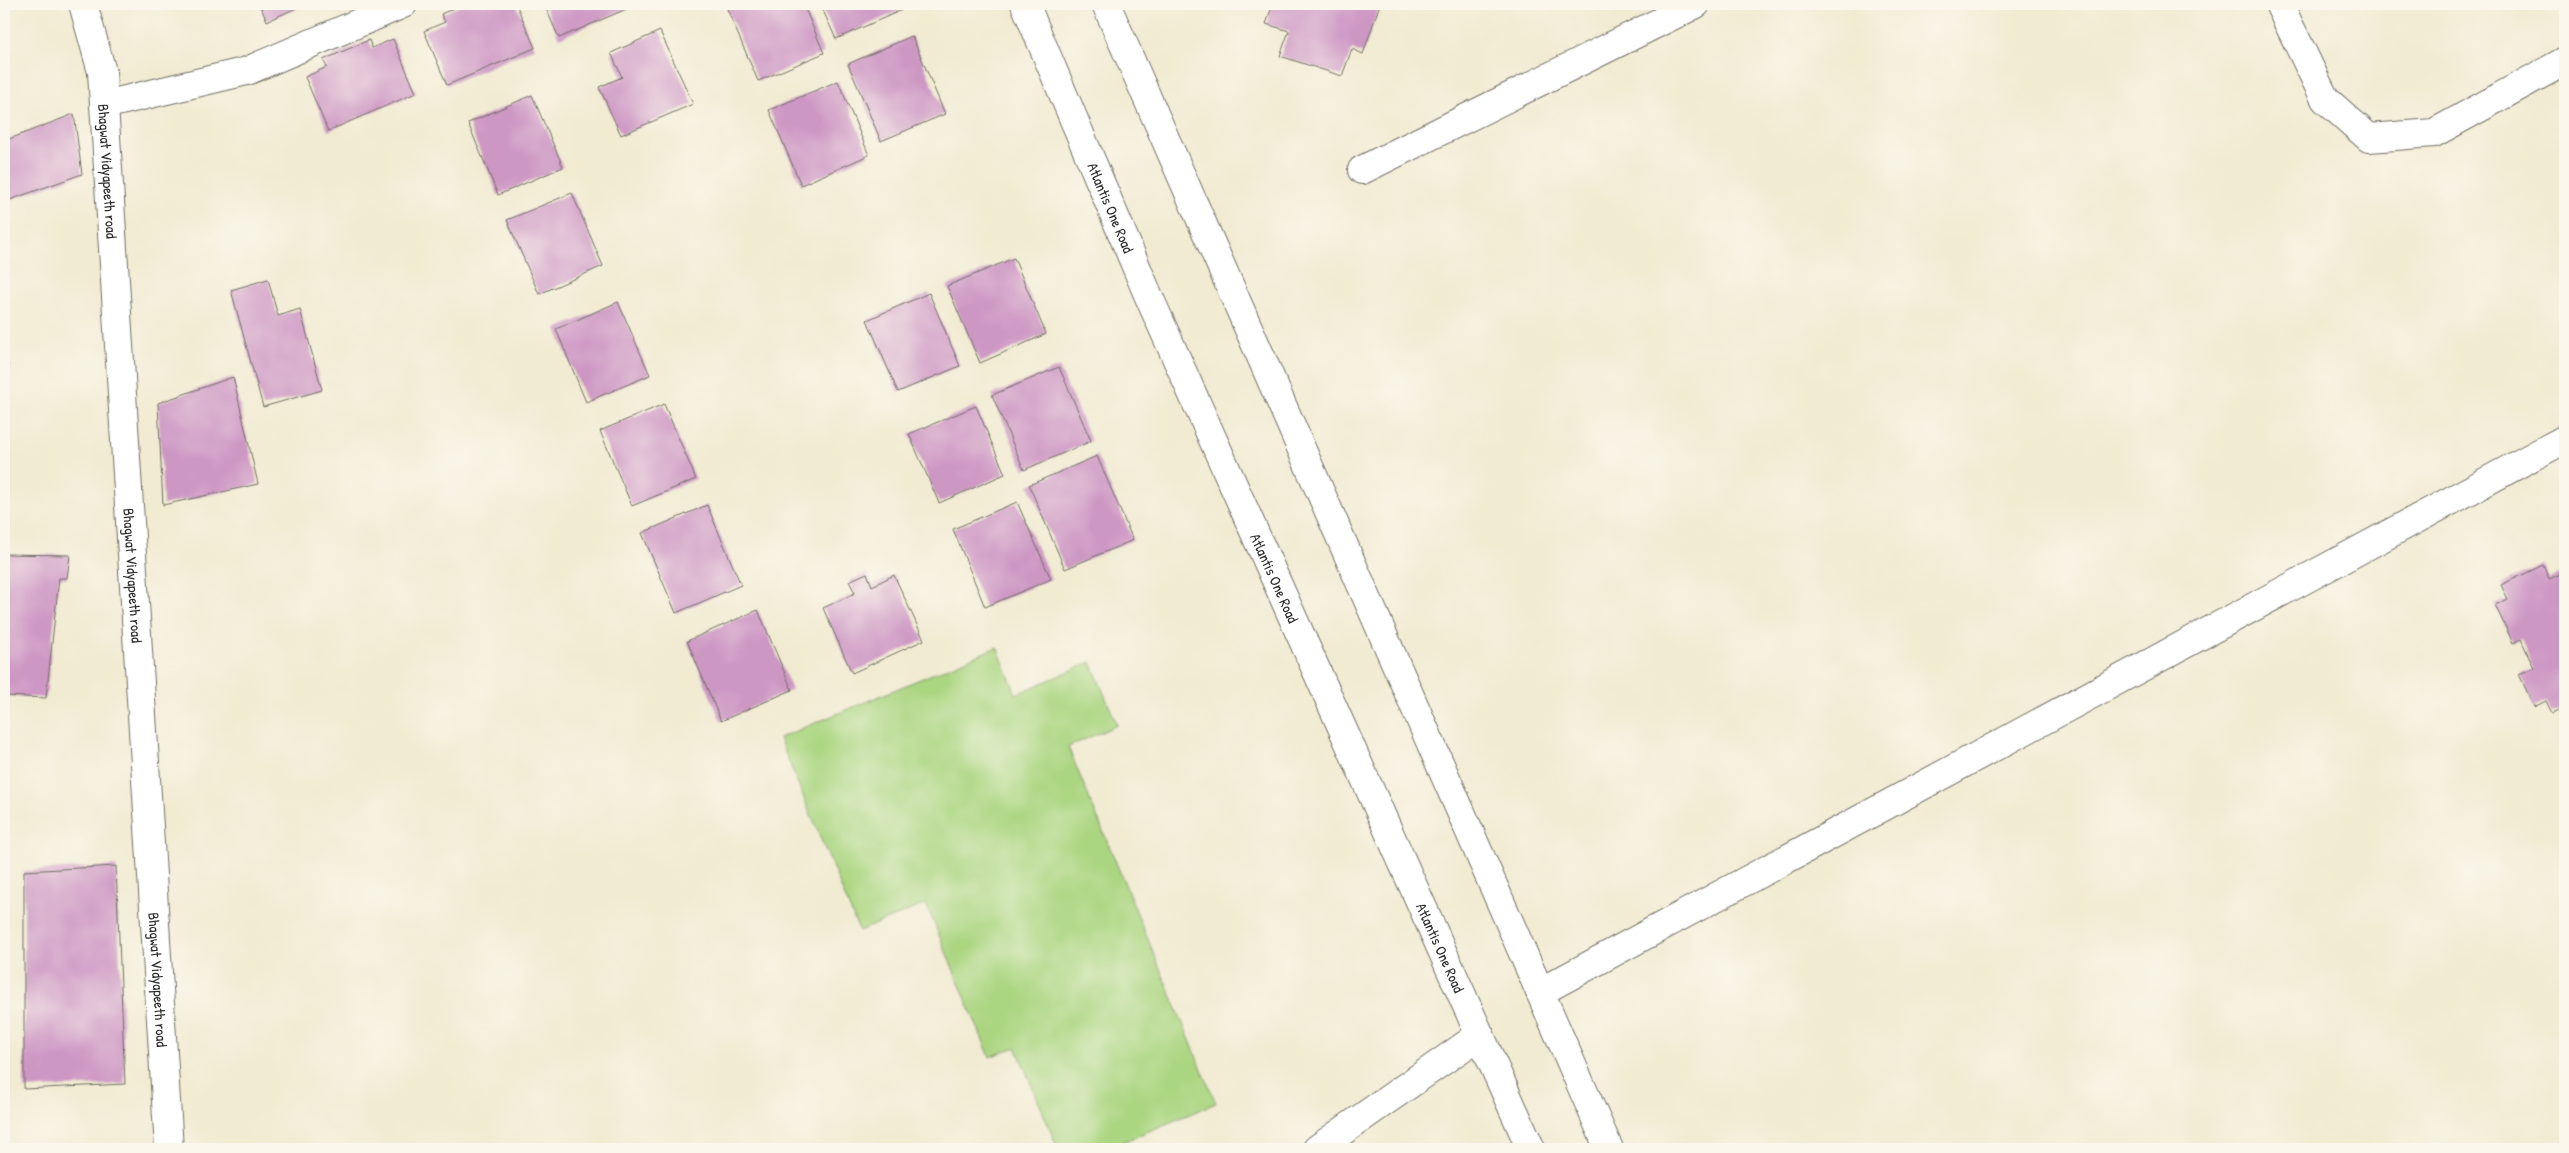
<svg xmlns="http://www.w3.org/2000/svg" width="2569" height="1153" font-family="'Patrick Hand',sans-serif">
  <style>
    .green { fill: #abd681; stroke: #6b8056 }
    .building { fill: #cd97c4 }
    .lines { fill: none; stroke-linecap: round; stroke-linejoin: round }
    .minor-casing { stroke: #706e65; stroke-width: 30 }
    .minor { stroke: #fff; stroke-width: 28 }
    .labels { text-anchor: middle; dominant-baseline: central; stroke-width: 4; stroke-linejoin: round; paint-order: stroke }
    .street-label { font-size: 15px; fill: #2b2b2b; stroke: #fbf7ec }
  </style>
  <rect width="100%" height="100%" fill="#fbf7ec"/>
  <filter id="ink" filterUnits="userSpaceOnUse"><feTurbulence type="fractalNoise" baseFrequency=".02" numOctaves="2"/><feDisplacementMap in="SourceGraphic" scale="10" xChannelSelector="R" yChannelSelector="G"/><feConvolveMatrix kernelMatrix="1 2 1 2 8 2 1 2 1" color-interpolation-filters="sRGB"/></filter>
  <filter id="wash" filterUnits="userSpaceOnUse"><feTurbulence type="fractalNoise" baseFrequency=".0096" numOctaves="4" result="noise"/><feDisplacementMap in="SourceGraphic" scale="20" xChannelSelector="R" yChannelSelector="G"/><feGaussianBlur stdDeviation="1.12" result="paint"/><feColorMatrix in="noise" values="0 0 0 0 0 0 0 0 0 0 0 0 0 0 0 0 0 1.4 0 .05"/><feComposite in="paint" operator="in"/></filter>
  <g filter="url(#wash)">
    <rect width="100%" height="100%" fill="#f1ebd2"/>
    <path class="green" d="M997,647l19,47 75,-32 26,63 -49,22 148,356 -110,46h-48l-42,-102 -26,10 -64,-153 -67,27 -80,-193z"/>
    <g id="blocks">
      <path class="building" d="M259,4h47l-39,17z
        M464,4h52l19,44 -88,37 -23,-54 21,-9 -4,-8z
        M544,4h94l-79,34z
        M725,4h78l21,49 -66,28z
        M820,4h80l2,6 -66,29z
        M1273,4h107l-17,50 -11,-5 -10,27 -62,-20 9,-25 -23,-7z
        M660,31l33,73 -72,31 -22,-48 23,-10 -11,-24z
        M912,36l33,78 -64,27 -33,-77z
        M393,39l23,54 -88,38 -23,-54 22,-10 -4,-7 46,-20 3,8z
        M838,81l31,74 -68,30 -32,-75z
        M532,95l31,72 -65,28 -30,-72z
        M74,114l8,60 -78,28v-61z
        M572,193l31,73 -64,28 -32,-74z
        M1014,258l32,76 -66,29 -33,-77z
        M268,279l10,37 22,-7 22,81 -59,17 -32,-117z
        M929,293l31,73 -62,26 -31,-72z
        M618,302l32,73 -64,27 -30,-73z
        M4,364h4l-3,31h-1z
        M1059,367l32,74 -67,29 -32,-75z
        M233,377l25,107 -95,21 -5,-102z
        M664,404l32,75 -64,27 -32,-75z
        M976,406l29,68 -66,29 -30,-69z
        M1097,456l36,84 -68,29 -36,-84z
        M1017,502l34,77 -66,28 -32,-78z
        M707,505l34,80 -65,28 -34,-80z
        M4,554l66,1 -3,23h-8l-13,120 -42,-2z
        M2543,565l6,14 16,-7v135l-13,6 -6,-12 -12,6 -15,-33 15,-6 -13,-29 -8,4 -18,-38 13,-6 -7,-14z
        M867,573l5,13 22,-11 30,65 -72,33 -29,-65 32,-15 -6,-12z
        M758,610l34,80 -71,31 -34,-80z
        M116,866l9,218 -101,5v-218z"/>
    </g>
  </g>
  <g filter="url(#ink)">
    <use href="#blocks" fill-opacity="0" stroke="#706e65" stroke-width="1"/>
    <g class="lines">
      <g class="minor-casing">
        <g id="minor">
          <path id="s1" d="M83,4l19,68 67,1077"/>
          <path id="s2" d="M1025,4l124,293 382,852"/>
          <path d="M1106,4l503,1145"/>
          <path d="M2279,4l46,95 44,39 65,-5 131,-72"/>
          <path d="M104,105l143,-34 156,-67"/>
          <path d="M1362,170l334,-166"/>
          <path d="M1540,992l1025,-553"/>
          <path d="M1317,1149l163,-114"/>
        </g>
      </g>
      <use href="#minor" class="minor"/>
    </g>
  </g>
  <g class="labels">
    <g class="street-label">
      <text stroke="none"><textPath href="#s1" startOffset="170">Bhagwat Vidyapeeth road</textPath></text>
      <text stroke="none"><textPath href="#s2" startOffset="221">Atlantis One Road</textPath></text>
      <text stroke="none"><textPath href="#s1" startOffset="575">Bhagwat Vidyapeeth road</textPath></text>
      <text stroke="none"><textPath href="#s2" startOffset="626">Atlantis One Road</textPath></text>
      <text stroke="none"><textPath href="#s2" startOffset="1031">Atlantis One Road</textPath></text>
      <text stroke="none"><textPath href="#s1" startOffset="980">Bhagwat Vidyapeeth road</textPath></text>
    </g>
  </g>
  <rect width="2569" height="1153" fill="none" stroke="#fbf7ec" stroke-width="20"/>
</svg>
